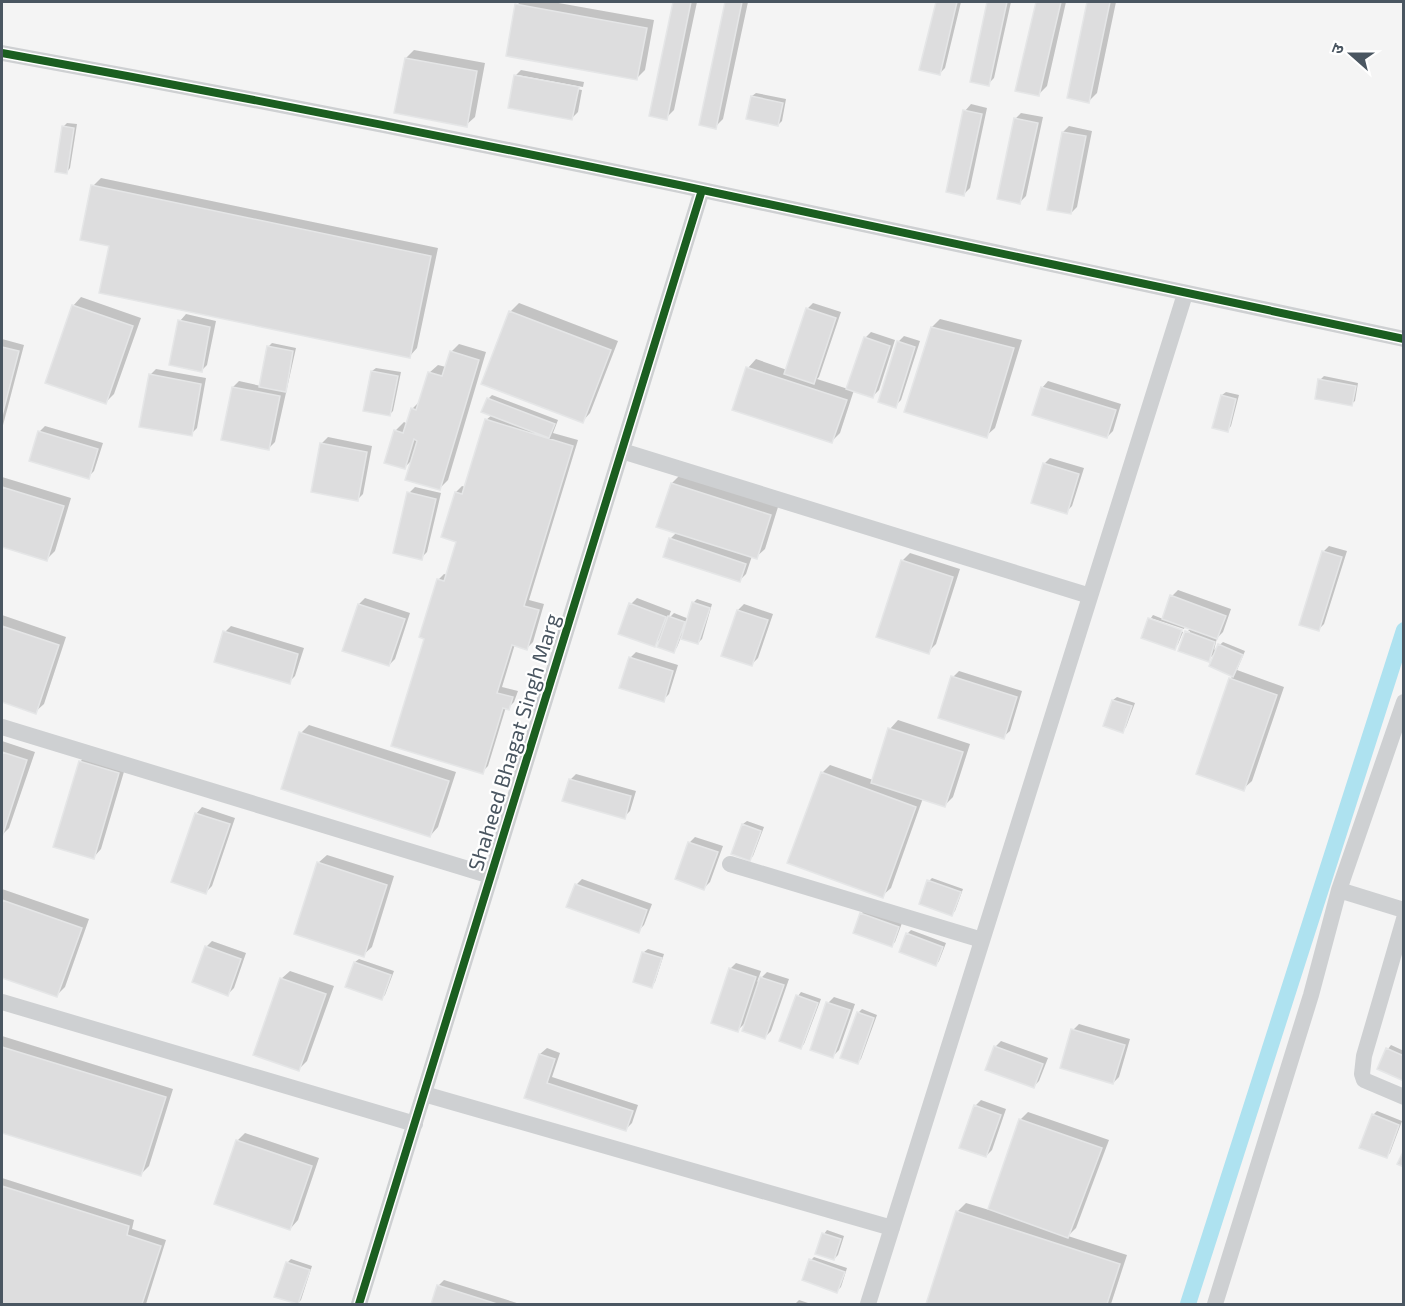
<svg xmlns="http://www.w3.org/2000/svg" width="1405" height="1306" font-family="'Exo 2','Noto Sans Devanagari',sans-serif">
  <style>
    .shadow { fill: #0003 }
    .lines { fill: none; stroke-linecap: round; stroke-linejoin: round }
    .canal { stroke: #aee2f0; stroke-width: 16 }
    .building { fill: #ddddde; stroke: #e5e6e7; stroke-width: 1.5 }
    .minor { stroke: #ced0d2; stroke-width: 16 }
    .cycleway-casing { stroke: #fff; stroke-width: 11 }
    .cycleway { stroke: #1b5e20; stroke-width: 8 }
    .labels { text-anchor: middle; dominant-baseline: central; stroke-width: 4.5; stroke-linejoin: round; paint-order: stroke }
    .street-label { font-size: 21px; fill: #4a5661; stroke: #fff }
  </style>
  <rect width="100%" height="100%" fill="#f4f4f4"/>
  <path class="shadow" d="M520,2h33l101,18 -9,50 -8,8 -120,-73z
    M674,2h23l-23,108 -8,8 -15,-3z
    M726,2h22l-25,117 -8,8 -14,-3z
    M938,2h23l-16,66 -6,6 -18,-5z
    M989,2h22l-17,76 -6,6 -16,-3z
    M1038,2h28l-19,84 -9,9 -21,-5z
    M1089,2h27l-19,91 -8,8 -20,-4z
    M414,50l71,13 -10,54 -9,8 -60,-67z
    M521,70l63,12 -1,5 -65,-12v3l64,12 -4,22 -6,6 -57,-42z
    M756,93l30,6 -4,22 -4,4 -26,-29z
    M971,104l16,4 -17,80 -6,6 1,-83z
    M1021,113l22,4 -17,79 -6,6 -5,-83z
    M67,123l10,1 -7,44 -3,4 -4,-45z
    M1069,126l23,5 -15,76 -6,6 -8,-81z
    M101,178l337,70 -21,100 -8,9 -298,-113 -18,-58z
    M81,297l60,21 -27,76 -8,8 -33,-96z
    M519,303l99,38 -28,72 -8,9 -99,-38 28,-73z
    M813,303l28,9 -22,65 -2,2 31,10 17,-51 6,-6 24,8 -16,50 -6,6 -19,-6 -14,43 -8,8 -84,-73 8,-9 31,11 20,-61z
    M186,314l30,7 -9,44 -6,6 -21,-50z
    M940,319l82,21 -27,88 -9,8 -54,-109z
    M904,336l16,5 -19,59 -6,6 3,-64z
    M2,339l22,6 -22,84z
    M272,343l24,5 -21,94 -6,6 -36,-61 6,-6 22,5 7,-39z
    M459,344l27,8 -38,128 -9,9 -26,-30 -9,9 -9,-37 9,-9 4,2 4,-15 9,-9 8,-27 9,-8 8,2 5,-15z
    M376,368l25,4 -8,39 -4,4 -17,-44z
    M156,369l50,9 -9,50 -6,6 -41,-59z
    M1324,376l34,7 -3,18 -4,3 -31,-24z
    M1048,381l73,23 -8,27 -6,6 -65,-49z
    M1226,392l13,3 -8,31 -3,4 -6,-35z
    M492,395l66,25 -5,13 25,7 -49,160 15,4 -11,38 -6,6 -12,-4 -13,43 16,4 -4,11 -6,6 -2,-1 -18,59 -6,6 -56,-134 12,-58 6,-6 4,1 10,-34 -15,-5 13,-44 6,-6 4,1 20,-67 6,-5 -4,-16z
    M45,426l58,17 -9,28 -6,6 -49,-45z
    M328,437l44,9 -9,48 -6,6 -35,-57z
    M1050,458l34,10 -12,38 -6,6 -22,-48z
    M680,475l98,32 -13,42 -9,8 -4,-1 -6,18 -6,6 -70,-41 7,-7 -5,-49z
    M2,477l69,21 -16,53 -8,8 -45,-13z
    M415,487l26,6 -14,59 -6,6 -12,-65z
    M1329,546l18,5 -23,73 -6,6 5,-78z
    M910,553l50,16 -24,75 -8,8 -26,-91z
    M1178,590l53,19 -8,23 -6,6 -3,12 9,-8 22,9 -8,19 47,17 -32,94 -9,8 -13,-110 4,-4 -24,-9 6,-14 -8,8 -19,-26 1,-3h-2l3,-3 -6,-2 -1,3 -33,-11 2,-3 10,4 9,-23z
    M365,598l45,15 -15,46 -6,6 -30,-61z
    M637,598l34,13 -3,8 6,-6 15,6 4,-16 4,-4 15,5 -10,35 -4,4 -17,-6 -4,10 -3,4 -12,-14 -8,8 -23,-41z
    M744,604l29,10 -15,44 -6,6 -29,-9 15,-45z
    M2,615l64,22 -22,67 -9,8 -33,-11z
    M1149,620l34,12 -5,12 -3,4z
    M231,626l73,22 -9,28 -6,6 -64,-50z
    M636,652l42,13 -9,29 -6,6 -33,-42z
    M959,671l63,20 -12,40 -7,6 -50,-60z
    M1117,697l18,6 -9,24 -3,4 -10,-31z
    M898,720l72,24 -17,53 -8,8 -22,-7 -32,90 -9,8 -60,-123 8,-8 43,15 17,-51z
    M309,725l147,47 -18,55 -8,9 -129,-103z
    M2,741l33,11 -26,76 -7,7z
    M88,753l38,12 -25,84 -8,9 -13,-96z
    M576,774l60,17 -6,20 -6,6 -54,-37z
    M202,807l33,11 -23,68 -6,6 -10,-78z
    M747,821l17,6 -11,29 -3,3 -7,-35z
    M695,837l28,9 -13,36 -6,6 -15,-45z
    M327,855l67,21 -22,71 -9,8 -45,-92z
    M932,878l31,11 -8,22 -3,3 -23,-33z
    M582,879l70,25 -8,21 -6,6 -62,-46z
    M2,889l87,30 -24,68 -8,8 -55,-19z
    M865,910l37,13 -7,19 -3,3 -31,-31z
    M911,930l35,13 -7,18 -3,4 -29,-31z
    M212,941l34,12 -12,35 -6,6 -22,-47z
    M648,949l16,5 -9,28 -3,4 -17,-5 9,-29z
    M359,959l35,12 -9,24 -4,4 -34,-13 8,-24z
    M736,963l25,8 -4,11 10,-10 22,7 -18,52 -6,6 -18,-16 -9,9 -8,-61z
    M290,971l44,15 -27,75 -8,8 -18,-90z
    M801,992l20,7 -17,45 -3,3 -3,-51z
    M834,997l21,7 -16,46 -6,6 -5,-53z
    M862,1009l15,6 -16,44 -4,4 1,-50z
    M1079,1024l51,15 -11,38 -6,6 -40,-53z
    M2,1036l171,53 -24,77 -8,8 -139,-43z
    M1001,1041l47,17 -9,23 -6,6 -38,-40z
    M1391,1045l13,6v28l-16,-30z
    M547,1048l13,5 -8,24 86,28 -6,18 -6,6 -100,-32 14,-43z
    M981,1100l25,9 -14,41 -6,6 -11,-50z
    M1377,1111l25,10 -12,32 -3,3 -14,-41z
    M1028,1112l81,28 -33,88 -8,8 59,19 -16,49h-184l31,-93 8,-8 23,7 31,-90z
    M245,1133l74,25 -21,62 -8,9 -53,-88z
    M2,1178l132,42 -2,9 34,11 -20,64h-144z
    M827,1230l17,6 -6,19 -4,4 -10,-25z
    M814,1257l33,11 -6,19 -4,4 -26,-31z
    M291,1259l21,7 -11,34 -3,3 -11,-40z
    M444,1280l76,24h-88l6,-18z
    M799,1300l12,4h-16z"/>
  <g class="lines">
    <path class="canal" d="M1188,1304l216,-674"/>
  </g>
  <path class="building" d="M673,2h18l-24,118 -18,-4z
    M725,2h17l-26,127 -17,-4z
    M936,2h21l-17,73 -21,-5z
    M987,2h20l-18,84 -19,-4z
    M1036,2h25l-22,94 -24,-5z
    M1087,2h23l-21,101 -22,-5z
    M515,4l132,24 -10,52 -131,-24z
    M405,58l72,13 -10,56 -73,-14z
    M514,75l65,12 -7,33 -64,-12z
    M751,96l32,7 -5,23 -32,-7z
    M963,110l19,4 -18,82 -18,-4z
    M1014,118l24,5 -18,81 -23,-5z
    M62,126l12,2 -7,46 -12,-2z
    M1062,132l24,4 -15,78 -24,-4z
    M91,185l340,71 -21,102 -311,-65 10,-47 -29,-6z
    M72,305l61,21 -27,78 -61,-21z
    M806,308l30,10 -22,66 -30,-10z
    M509,311l102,39 -28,73 -102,-39z
    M178,320l32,7 -8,45 -33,-7z
    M931,327l83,21 -27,90 -83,-26z
    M864,337l26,9 -17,52 -27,-9z
    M897,341l18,6 -19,61 -18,-6z
    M267,346l26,5 -7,41 -27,-5z
    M2,347l17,4 -17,65z
    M450,351l29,9 -39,130 -35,-10 12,-39 -3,-2 -9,30 -21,-6 10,-33 9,3 8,-25 5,2 12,-38 14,4z
    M746,367l101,33 -15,43 -100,-33z
    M371,371l27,5 -8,40 -27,-5z
    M149,374l52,10 -9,52 -53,-9z
    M1318,379l38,7 -4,20 -37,-7z
    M232,387l48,9 -11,54 -48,-10z
    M1041,387l75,23 -9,28 -75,-23z
    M1221,395l15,4 -8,33 -16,-4z
    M487,398l68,26 -6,14 -68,-26z
    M485,419l88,27 -49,160 15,4 -12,40 -15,-5 -15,48 16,4 -4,13 -6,-2 -20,66 -92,-28 33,-107 -5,-2 18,-58 7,2 12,-39 -15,-5 14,-45 7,2z
    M38,431l60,18 -9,30 -60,-18z
    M320,443l47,9 -9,49 -47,-9z
    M1043,463l36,11 -12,40 -36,-11z
    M671,483l100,32 -14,44 -101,-32z
    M2,487l62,19 -17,55 -45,-14z
    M407,492l29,7 -14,61 -29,-7z
    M669,538l77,26 -6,18 -77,-25z
    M1322,551l20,6 -23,74 -20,-6z
    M901,560l52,17 -24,77 -53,-17z
    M1170,595l56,21 -9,23 -55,-20z
    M692,602l18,6 -12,36 -17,-5z
    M629,603l37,14 -11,30 -37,-13z
    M358,604l47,15 -16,47 -47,-15z
    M737,610l31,10 -16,46 -31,-10z
    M668,616l17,6 -11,31 -17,-6z
    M1148,618l34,12 -7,20 -34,-12z
    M2,626l57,19 -23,69 -34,-12z
    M223,631l75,23 -8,30 -76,-22z
    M1185,631l30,11 -6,20 -31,-11z
    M1218,644l25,11 -10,22 -24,-11z
    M629,657l44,14 -9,31 -45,-14z
    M951,676l66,21 -13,42 -66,-21z
    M1229,678l48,17 -33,96 -48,-17z
    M1112,700l20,6 -9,27 -20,-7z
    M888,728l75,24 -18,55 -74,-24z
    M299,732l150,49 -19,56 -149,-48z
    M2,752l25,8 -25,77z
    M79,761l40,12 -25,86 -41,-12z
    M821,772l95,35 -33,91 -96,-35z
    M569,779l62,17 -6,23 -63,-18z
    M195,813l35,11 -24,70 -35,-12z
    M742,824l19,7 -11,30 -19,-7z
    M688,842l30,10 -14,38 -29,-11z
    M317,862l70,23 -23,72 -70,-23z
    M927,880l34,12 -9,24 -33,-12z
    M575,884l72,26 -8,23 -73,-26z
    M2,900l80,28 -25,69 -55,-19z
    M860,913l39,14 -7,20 -39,-14z
    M906,933l37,14 -7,19 -37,-14z
    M205,946l36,13 -13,37 -36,-14z
    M642,952l20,6 -10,30 -19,-6z
    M354,962l37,13 -9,25 -37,-13z
    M729,968l27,9 -18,55 -27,-9z
    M760,977l24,8 -19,54 -23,-8z
    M280,978l46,16 -27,77 -46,-16z
    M796,995l22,8 -17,46 -22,-8z
    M826,1002l24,8 -17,48 -23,-8z
    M857,1012l17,6 -16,46 -18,-6z
    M1071,1029l54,16 -12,39 -53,-16z
    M994,1046l49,18 -9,24 -49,-18z
    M2,1047l164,50 -25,79 -139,-43z
    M1386,1048l18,8v25l-27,-12z
    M539,1054l16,5 -8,24 86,28 -7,20 -102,-33z
    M974,1105l27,10 -15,42 -27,-9z
    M1372,1114l27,11 -12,33 -28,-10z
    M1019,1119l83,29 -34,90 -80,-29z
    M236,1140l76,26 -22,64 -76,-26z
    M1404,1150v17l-7,-3z
    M2,1186l127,40 -2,9 34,11 -19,58h-140z
    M956,1211l164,53 -13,40h-181z
    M822,1233l19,6 -7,21 -19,-6z
    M809,1259l36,13 -8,21 -35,-13z
    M286,1262l24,8 -12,34 -24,-7z
    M437,1285l60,19h-66z"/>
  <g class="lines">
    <path class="minor" d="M2,53c226,41 452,85 677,132 242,50 483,104 725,154
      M622,451l468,145
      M2,727l489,149
      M730,864l252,76
      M1339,890l65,20
      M1404,919l-40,137 -2,18 2,6 40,17
      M2,1002l413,122
      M424,1094l468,134
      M359,1304l343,-1114
      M868,1304l317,-1010
      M1215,1304l96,-309 28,-105 65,-188"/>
    <g class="cycleway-casing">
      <path id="cycleway" d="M2,53c226,41 452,85 677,132 242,50 483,104 725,154
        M359,1304l343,-1114"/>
    </g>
    <use href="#cycleway" class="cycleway"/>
  </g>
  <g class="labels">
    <g class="street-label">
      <text transform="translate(513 742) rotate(-73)">Shaheed Bhagat Singh Marg</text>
    </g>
  </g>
  <rect width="1405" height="1306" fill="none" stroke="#4a5661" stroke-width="6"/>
  <g transform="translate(1351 54) rotate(291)" stroke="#ffffff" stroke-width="4.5" paint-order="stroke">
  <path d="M0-4.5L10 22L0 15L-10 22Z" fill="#4a5661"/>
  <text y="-9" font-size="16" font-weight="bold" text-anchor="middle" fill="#4a5661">उ</text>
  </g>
</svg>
